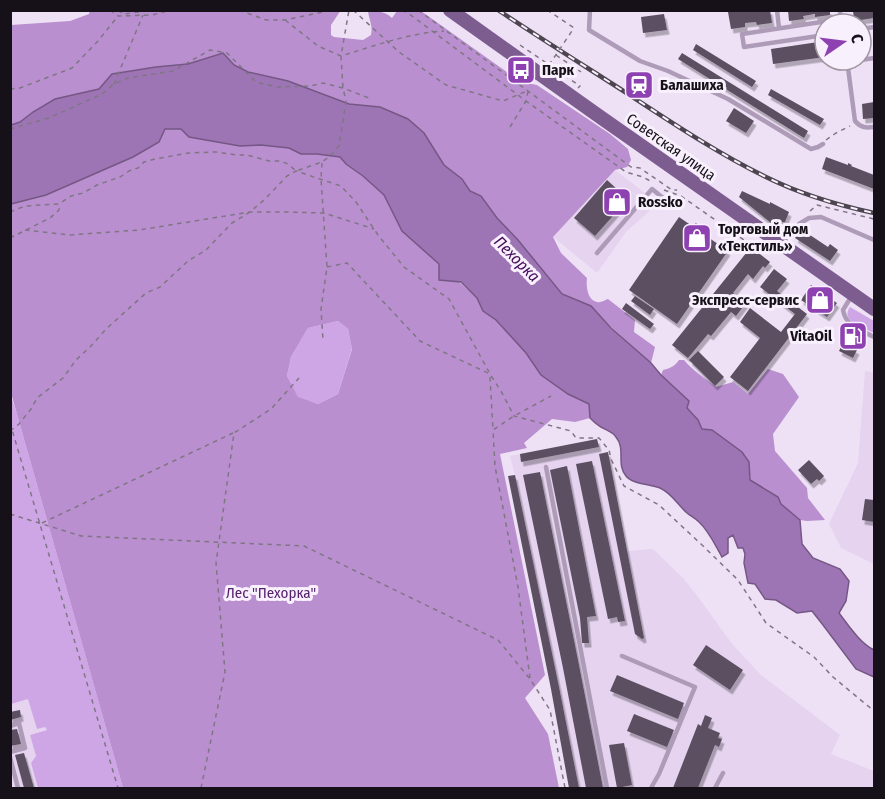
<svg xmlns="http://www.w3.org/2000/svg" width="885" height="799" font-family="'Fira Sans Condensed',sans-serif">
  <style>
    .built { fill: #e5d3ef }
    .green { fill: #cfa6e5 }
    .forest { fill: #b98fcf; fill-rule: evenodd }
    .water { fill: #9e75b4; stroke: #755785; stroke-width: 1.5 }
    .building { fill: #5b5062; filter: url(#shadow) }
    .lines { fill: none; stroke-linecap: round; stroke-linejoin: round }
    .path { stroke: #7f7684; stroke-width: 1.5; stroke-dasharray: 4.5 4.5; stroke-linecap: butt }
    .lane { stroke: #ae9bb8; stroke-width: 4.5 }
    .primary { stroke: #7d5c8f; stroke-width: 14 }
    .rail-casing { stroke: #4d4650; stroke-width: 4.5 }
    .rail { stroke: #f8f0fd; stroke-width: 2; stroke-dasharray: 7; stroke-linecap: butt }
    .path-bridge { stroke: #7f7684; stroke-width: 1.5; stroke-dasharray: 4.5 4.5; stroke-linecap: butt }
    .labels { text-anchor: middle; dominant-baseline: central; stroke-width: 6; stroke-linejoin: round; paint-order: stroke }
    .poi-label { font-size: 15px; font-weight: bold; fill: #161118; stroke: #f8f0fd; text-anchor: start }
    .street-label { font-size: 15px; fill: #161118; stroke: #f8f0fd }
    .park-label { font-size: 15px; fill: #56216e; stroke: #f8f0fd }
    .water-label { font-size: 16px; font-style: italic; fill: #450d5b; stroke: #f8f0fd }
  </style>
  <defs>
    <filter id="shadow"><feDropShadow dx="2.5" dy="4.5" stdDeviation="0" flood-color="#0004"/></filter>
  </defs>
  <rect width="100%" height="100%" fill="#eee1f6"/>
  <path class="built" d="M615,170l43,33 -32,29 -29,41 -44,-36z
    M865,371l9,2v191l-33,-16 -12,-24 29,-61z
    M597,439l5,14 6,-1 19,99 26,-2 31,30 14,18 35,48 28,30 79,60 -9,19 43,17v17h-305l-18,-99 -43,-213 7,-1 -5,-19z
    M31,696l16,34 -17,5 6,21 -5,7 7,25h-25l-3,-10v-76z"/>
  <path class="green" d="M850,307l24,14v11h-2c-10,-5 -32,-11 -22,-25z
    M338,321l10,8 4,19 -14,46 -20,10 -20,-6 -11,-22 4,-19 17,-29z
    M10,393l7,21 106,374h-85l-7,-25 5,-7 -6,-21 17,-5 -2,-3 -8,2 -9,-30 -17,5z"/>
  <path class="forest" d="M90,10h251l-10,15v10l3,2 29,3 8,-5c2,-10 -2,-15 -3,-24 9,0 17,0 24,7l5,-7h24l100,71 16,3 73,49 18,15 3,11 -4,7 -12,3 -62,67 8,16 26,25c-1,7 0,22 10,24 4,1 8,-2 11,-3l27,21 -1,12 21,15 -4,16 -40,-36 -20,-21 -29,-12 -44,-54 -21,-22 -16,-22 -12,-5 -7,-12 -18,-14 -20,-32 -16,-14 -28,-12 -31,-3 -61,-23 -40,-9 -14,-7 -11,-12 -35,11 -32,3 -44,7 -13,15 -44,10 -22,13 -13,10 -9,3v-100l59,-4 19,-7z
    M165,129h17l39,13 19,4 21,-1 28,3 12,6h16l23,3 6,7 17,12 21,19 18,36 75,67 6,13 13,9 30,33 15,22 27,19 21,10 1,14 -15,4 -23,-3 -28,24 3,5 -27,6 45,221 -20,23 23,36 11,54h-436l-112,-395 -1,-189 36,-9zM338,321l10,8 4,20 -14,45 -20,10 -20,-7 -11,-21 4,-19 17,-29z
    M679,360h5c9,11 21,18 32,27l17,-5 15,12 20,-25 15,5 16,23 -26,37 2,17 32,37 1,10 17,22 -18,1 -7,-1 -19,-16 -3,-7 -28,-17 -1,-18 -47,-33 -4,-9 -11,-12 -26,-33 2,-5c8,-2 12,-4 16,-10z"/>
  <path class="water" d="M223,53l11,12 14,7 40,9 61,23 31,3 28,12 16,14 20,32 18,14 8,12 11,5 16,22 21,22 44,54 29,12 20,22 40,35 10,12 28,26 -2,7 11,12 4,9 10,1 30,22 7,10 1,18 28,17 3,7 19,16 2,24 11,14 27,11 9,12 -3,20 -7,12c10,13 21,30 35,37v27l-18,-8 -33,-44 -11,-14 -15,2 -21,-13 -11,-1 -10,-15 -7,-1 -4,-20 1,-9 -2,-6h-5l-5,-13 -5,3v15l-6,4c-7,-12 -13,-26 -23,-35 -5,-5 -11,-7 -15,-12 -8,-8 -13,-17 -24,-22 -10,-4 -28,-4 -34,-12 -10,-12 0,-27 -10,-39 -3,-5 -10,-7 -15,-10 -4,-2 -8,-6 -11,-9l-1,-14 -21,-10 -27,-19 -15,-22 -30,-33 -13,-9 -6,-13 -16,-16 -22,-2v-16l-37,-33 -18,-36 -21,-19 -17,-12 -6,-7 -23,-3h-16l-12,-6 -28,-3 -21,1 -51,-9 -8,-8h-16l-6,13 -26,15 -87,38 -35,9v-79l9,-3 13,-10 22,-13 44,-10 13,-15 44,-7 32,-3z"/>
  <path class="building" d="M735,10h35l2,13 -15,2 -1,-3 -11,1v4l-14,2 -3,-17z
    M788,10h42v5l-15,2v-3l-12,2 1,3 -15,2z
    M853,10h21v8l-20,3z
    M664,14l3,16 -24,3 -2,-16z
    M825,41v16l-52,7 -2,-15z
    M696,44l60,37 -4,6 -59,-37z
    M682,53l126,78 -4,7 -126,-79z
    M771,89l53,30 -4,6 -52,-30z
    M874,102v16l-11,1 -1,-15z
    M734,108l20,13 -8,12 -20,-12z
    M826,157l22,8v-2l4,2 -1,1 23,9v14l-52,-20z
    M607,180l21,19 -33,37 -21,-18z
    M742,191l28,13v-2l19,10 -4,10 -14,1 -32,-26z
    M679,217l49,34 -51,73 -48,-34z
    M801,229l27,18 2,-3 8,6 -8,11 -35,-23z
    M751,247l19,15 -5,6 -2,-2 -10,13 -5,-5 -15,19 13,10 -10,13 -5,-4 -20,24 -3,-2 -20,24 -16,-13z
    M774,269l13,10 -10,12 30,23 -59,77 -18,-14 30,-39 -20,-16 10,-14 31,24 14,-18 -35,-27z
    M811,285l26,18 -10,14 -26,-17z
    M635,296l19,13 -4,6 -19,-14z
    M626,303l28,21 -4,5 -28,-20z
    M846,329l14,7 -4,7 -13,-6z
    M843,343l14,7 -4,8 -14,-7z
    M698,351l26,26 -9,9 -26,-26z
    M597,439l2,8 -78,15 -1,-8z
    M608,452l36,186 -2,1 -7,-5 -36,-180z
    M809,460l15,16 -5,5 -2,-2 -6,5 -13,-14z
    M592,461l33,160 -7,1 -1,-5 -9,2 -32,-155z
    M567,466l29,150 -9,1 2,26h-7l-2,-25 -30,-148z
    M540,472l38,188 25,128h-17l-23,-120 -40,-193z
    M515,475l44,212 20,101h-10l-18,-99 -43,-213z
    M865,499l9,1v22l-12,-2z
    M706,645l37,25 -13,20 -37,-25z
    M617,675l67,28 -6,16 -68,-28z
    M20,710l1,7 -11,3v-8z
    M634,714l40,16 -7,17 -40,-16z
    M705,715l7,3 -4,10 12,5 -2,5 4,1 -3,8 -4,-2 -17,43h-25l25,-64 3,2z
    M17,729l4,15 -11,2v-16z
    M624,743l8,42 -15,3 -8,-43z
    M24,753l10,35h-10l-9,-33z"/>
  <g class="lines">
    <path class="path" d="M110,10l8,6 34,-1 19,-5
      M118,10l5,4 32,-4
      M239,10l27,10h19l47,-10
      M261,10l7,2 8,-2
      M353,10l46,42 47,33 57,16 24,-10
      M402,10l6,3 118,88 100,71 17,5 9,5
      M418,10l213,157 9,1 32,22h5
      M547,10l27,18
      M10,11l25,-1
      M285,20l33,26 23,10c33,-10 68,-23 103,-25
      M520,45l60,41 -2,2
      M556,55l25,17
      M114,84l29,-69
      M10,89l10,-1 52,-20 26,-27 20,-25
      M510,127l16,-26 2,-9
      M10,129l39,-11 53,-24 12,-10 14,-6 45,-7 37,-21 17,3 29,29 21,5 33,-1 13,-3 20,5 26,10
      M826,140l10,-7 14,-7
      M322,163l-1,16 6,88 -6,42 2,31
      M664,190l17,6 63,44 29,13
      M810,211l7,-6 57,14
      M10,212l15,-6 34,-2 12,-8 12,-3 14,-8 23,-8 9,-6 9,-3 6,-6 11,-3 33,-6 28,-1 21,3h10l22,6h12l7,3 8,7 26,-9 8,-6 9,-10 7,-45 -3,-13 -2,-32 8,-46
      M694,227l3,-5
      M25,230l44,5 70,-5 111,-18h36l38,1 50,16
      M781,232l8,-7
      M10,238l40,-20 9,-8v-6
      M327,267l20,-4 73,78 70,33 12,19 12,23 57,15 5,7h23l10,12 2,9 13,27 35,19 42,39 37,36 28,43 48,34 19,20 41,34
      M490,377l3,53
      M10,423l108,365
      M10,431l9,-7 12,-15 6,-11 26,-20 13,-18 15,-14 15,-17 40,-36 14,-6 28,-26 18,-11 26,-27 18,-11 14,-12 23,-24 9,-5 45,15 15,16 22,33 26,32 45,32 40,73
      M10,514l71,22 223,10 194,94 32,39 20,31 15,78
      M42,523l191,-90
      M530,678l-12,-91 -23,-121 -2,-36 21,-14 37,-20
      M10,712l3,7
      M201,788l24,-116 -9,-109 18,-130 37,-24 28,-31"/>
    <path class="lane" d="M590,10l-1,20 51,31 28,10 60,28 83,50 7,-2 5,-3
      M777,10l2,18
      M840,10l1,14
      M861,29l13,-2
      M825,35l-81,12 -2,-13 99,-15
      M847,60l8,61c6,7 11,7 19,6
      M861,60l13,-2
      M847,62l14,-2
      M783,241l16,-17 10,-6 12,-1 53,23
      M597,253l55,-64 16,13
      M851,297l-8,13c3,17 18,20 31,27
      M546,467l61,321
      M622,656l73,31 -36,87 -8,14
      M10,726l9,-3 6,25 -15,4
      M10,757l8,31
      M715,788l8,-15"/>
    <path class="primary" d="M450,10l146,104 278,195"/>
    <g class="rail-casing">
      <path id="rail" d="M498,10c42,28 85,55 127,82 46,30 92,61 141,85 34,17 71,28 108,36"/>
    </g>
    <use href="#rail" class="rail"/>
    <path class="path-bridge" d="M549,65l25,-37"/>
  </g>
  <defs>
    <g id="bus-square" transform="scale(1.5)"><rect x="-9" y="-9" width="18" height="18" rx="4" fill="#8e41b1" stroke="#f8f0fd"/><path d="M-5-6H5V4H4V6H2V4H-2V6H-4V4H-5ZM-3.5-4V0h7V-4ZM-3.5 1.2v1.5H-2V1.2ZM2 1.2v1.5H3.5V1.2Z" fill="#fff"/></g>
    <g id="station-square" transform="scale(1.5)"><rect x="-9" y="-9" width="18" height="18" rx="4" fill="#8e41b1" stroke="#f8f0fd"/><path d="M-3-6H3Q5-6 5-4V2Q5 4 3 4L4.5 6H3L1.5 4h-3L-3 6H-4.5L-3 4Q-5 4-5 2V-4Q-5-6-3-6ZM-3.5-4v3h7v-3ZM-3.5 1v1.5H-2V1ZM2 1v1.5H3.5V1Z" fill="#fff"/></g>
    <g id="shop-square" transform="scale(1.5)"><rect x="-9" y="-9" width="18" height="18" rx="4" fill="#8e41b1" stroke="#f8f0fd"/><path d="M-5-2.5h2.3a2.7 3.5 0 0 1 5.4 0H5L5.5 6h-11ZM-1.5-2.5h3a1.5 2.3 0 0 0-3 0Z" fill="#fff"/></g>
    <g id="fuel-square" transform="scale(1.5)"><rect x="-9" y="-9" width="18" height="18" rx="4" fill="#8e41b1" stroke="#f8f0fd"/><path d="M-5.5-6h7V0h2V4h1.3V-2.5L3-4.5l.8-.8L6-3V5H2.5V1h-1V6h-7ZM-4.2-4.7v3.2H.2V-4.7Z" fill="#fff"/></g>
  </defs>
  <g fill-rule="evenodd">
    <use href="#bus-square" x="521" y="70"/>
    <use href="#station-square" x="639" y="85"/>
    <use href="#shop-square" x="617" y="202"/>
    <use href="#shop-square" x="697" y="238"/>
    <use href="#shop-square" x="820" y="300"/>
    <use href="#fuel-square" x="853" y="336"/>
  </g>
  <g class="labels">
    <g class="poi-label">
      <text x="542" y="70">Парк</text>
      <text x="660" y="85">Балашиха</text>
      <text x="638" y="202">Rossko</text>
      <text x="718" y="229">Торговый дом<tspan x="718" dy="17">«Текстиль»</tspan></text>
      <text x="799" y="300" text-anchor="end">Экспресс-сервис</text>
      <text x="832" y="336" text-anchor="end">VitaOil</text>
    </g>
    <g class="street-label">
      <text transform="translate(671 147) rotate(35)">Советская улица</text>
    </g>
    <g class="park-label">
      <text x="271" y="593">Лес "Пехорка"</text>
    </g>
    <g class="water-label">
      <text transform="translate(517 259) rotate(45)">Пехорка</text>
    </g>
  </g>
  <rect width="885" height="799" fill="none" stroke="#161118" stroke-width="24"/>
  <g transform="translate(843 42) rotate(76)"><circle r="28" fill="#f8f0fd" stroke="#9e97a1" stroke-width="1.5"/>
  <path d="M0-4.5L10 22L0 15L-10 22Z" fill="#8e41b1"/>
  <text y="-9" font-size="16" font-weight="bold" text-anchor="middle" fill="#161118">С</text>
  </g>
</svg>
